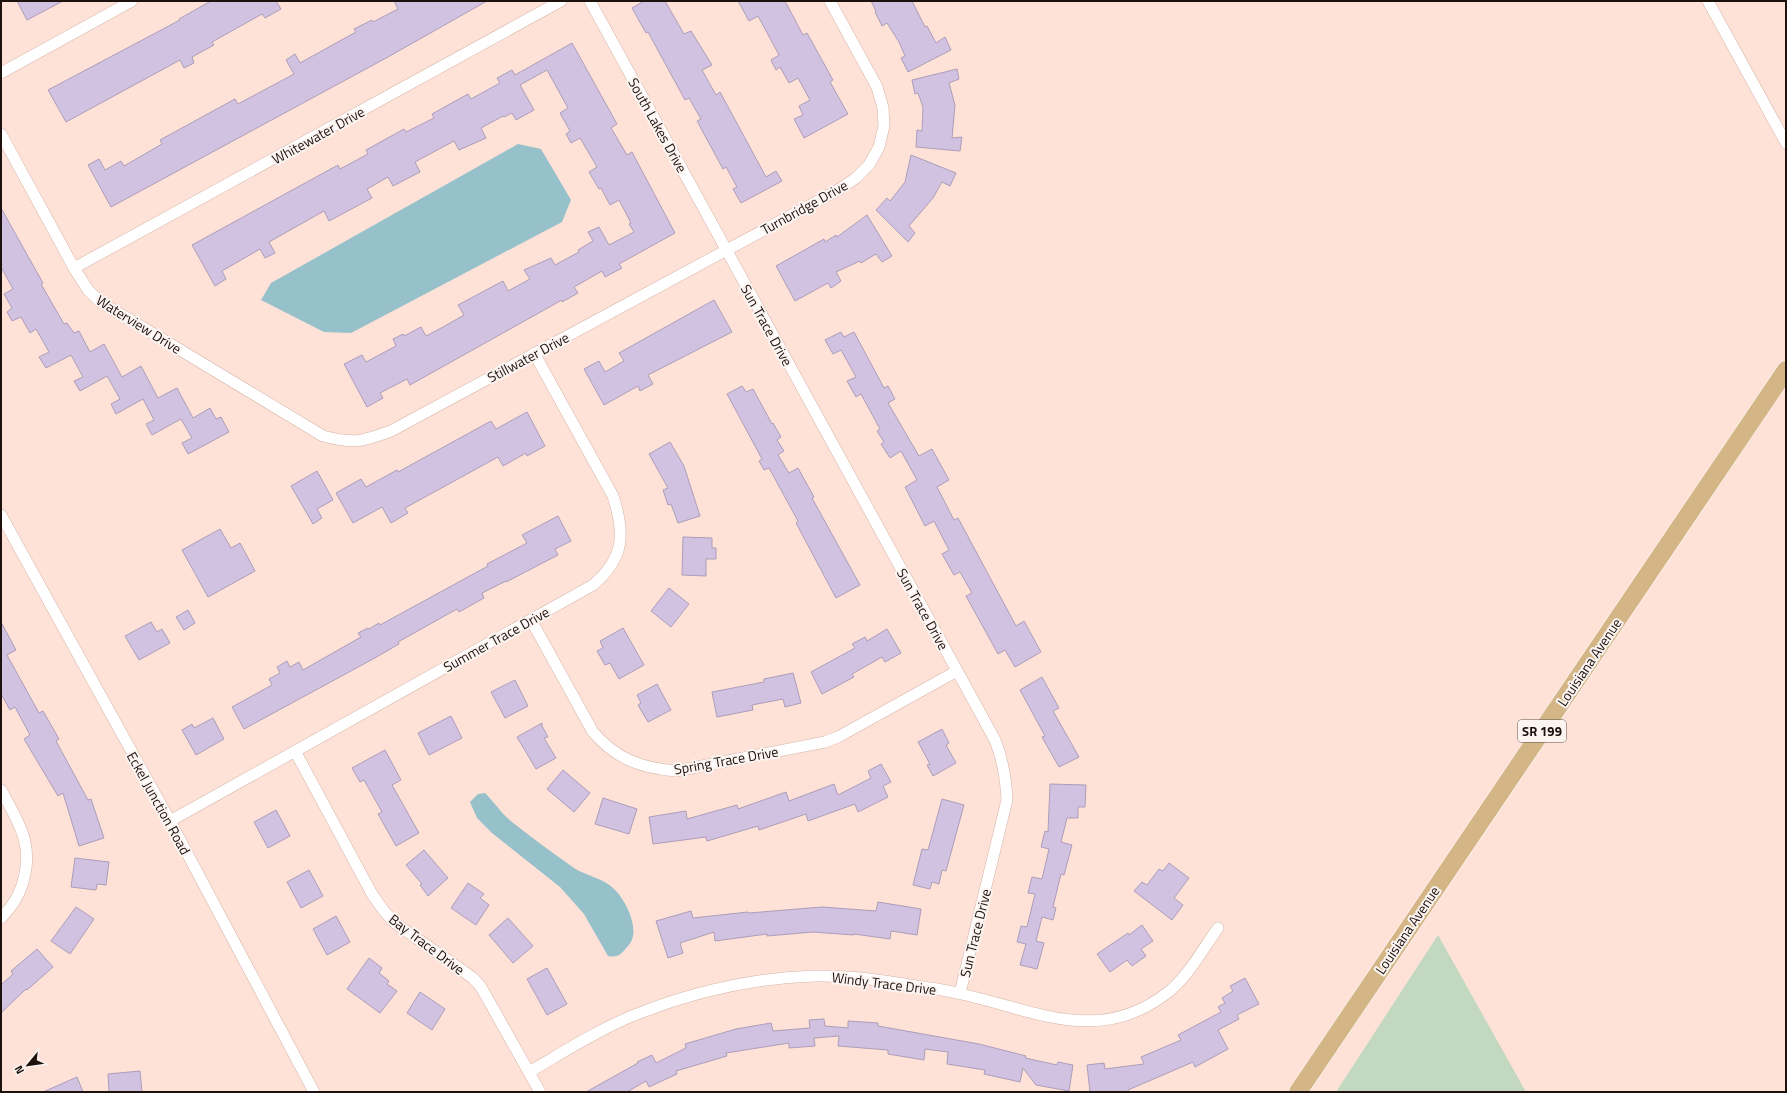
<svg xmlns="http://www.w3.org/2000/svg" width="1787" height="1093" font-family="'Titillium Web',sans-serif">
  <style>
    .green { fill: #c2d8c1 }
    .water { fill: #96c0ca }
    .building { fill: #d2c2e1; stroke: #ac9db9 }
    .lines { fill: none; stroke-linecap: round; stroke-linejoin: round }
    .street-casing { stroke: #d6b4a8; stroke-width: 12 }
    .primary-casing { stroke: #fff; stroke-width: 19 }
    .street { stroke: #fff; stroke-width: 11 }
    .primary { stroke: #d4b586; stroke-width: 18 }
    .labels { text-anchor: middle; dominant-baseline: central; stroke-width: 4; stroke-linejoin: round; paint-order: stroke }
    .shield { fill: #fbf4f1; stroke: #5f5551; stroke-width: 1 }
    .shield-label { font-size: 13px; font-weight: bold; fill: #1c110c }
    .street-label { font-size: 14px; fill: #1c110c; stroke: #fbf4f1 }
  </style>
  <rect width="100%" height="100%" fill="#fee2d7"/>
  <path class="green" d="M1438,935l88,157h-190z"/>
  <path class="water" d="M518,144l23,5 30,51 -9,22 -211,111 -27,-1 -63,-32 10,-17z
    M485,793c9,9 17,21 27,29 20,16 41,31 62,46 12,8 30,10 40,21 12,11 28,43 14,57 -7,8 -9,12 -20,10l-24,-42 -24,-27 -68,-54 -15,-15 -7,-16 8,-8z"/>
  <path class="building" d="M17,1h46l-36,19z
    M211,1h65l5,8 -16,9 -3,-4 -50,28 2,3 -22,12 2,6 -10,5 -4,-8 -114,62 -18,-32 132,-70 -1,-1z
    M394,1h93l-99,56 -277,150 -23,-42 11,-6 6,11 16,-9 3,5 38,-22 -2,-4 75,-41 3,5 56,-30 -8,-14 9,-6 5,9 56,-31 -2,-3 18,-9 1,2 25,-13z
    M644,1h21l19,33 7,-3 21,34 -10,5 14,25 4,-3 46,85 10,-6 6,10 -41,22 -8,-14 4,-2 -11,-20 -3,2 -26,-48 4,-2 -12,-21 -4,2 -37,-68 -2,1 -14,-25z
    M738,1h47l18,34 4,-2 26,47 -3,2 18,32 -44,24 -10,-19 9,-4 -4,-9 11,-6 -12,-22 -9,5 -9,-16 -4,3 -5,-10 8,-5 -21,-39 -9,5z
    M871,1h41l13,26 2,-1 9,17 9,-6 6,13 -43,22 -7,-14 4,-2 -6,-14 -12,-19 -5,3 -7,-14 1,-1z
    M572,43l45,81 -6,4 16,27 5,-3 43,81 -56,31 3,4 -17,9 -3,-6 -28,16 4,6 -16,9v-2l-136,76 -16,9 -3,-6 -27,14 3,5 -16,9 -23,-43 18,-9 4,7 30,-16 -3,-7 10,-5 1,2 17,-9 5,9 17,-9 21,-12 -6,-10 45,-24 5,10 22,-12 -6,-9 27,-12 4,7 24,-13 -1,-2 15,-9 -5,-9 11,-5 10,18 25,-13 -5,-8 2,-1 -12,-23 -9,5 -9,-17 -2,1 -10,-17 8,-5 -17,-29 -9,5 -5,-9 4,-3 -10,-18 8,-5 -21,-38 -27,15 14,25 -18,10 -4,-7 -8,4 -1,-1 -22,12 5,10 -27,12 -5,-9 -39,21 5,10 -27,14 -5,-9 -21,12 5,9 -43,23 -5,-10 -55,31 6,11 -10,5 -5,-9 -38,22 4,8 -11,7 -23,-41 146,-80 2,4 28,-15 -2,-4 38,-21 2,3 28,-14 -2,-4 36,-20 3,5 29,-16 -3,-5 15,-8 3,5z
    M957,69l2,10 -10,4 6,22 -3,33 10,-1 -2,14 -44,-4 1,-17 5,1 1,-24 -5,-14 -3,1 -3,-14z
    M911,155l45,18 -6,13 -8,-4 -9,16 -24,28 6,7 -7,9 -32,-32 11,-12 3,3 15,-19z
    M1,208l42,75 -2,1 23,40 3,-1 7,10 5,-2 11,21 14,-8 18,33 19,-11 17,32 19,-10 16,30 17,-10 6,11 5,-2 8,15 -41,22 -6,-11 10,-5 -11,-19 -29,16 -6,-11 8,-4 -11,-21 -27,15 -5,-10 9,-5 -13,-23 -27,15 -6,-10 9,-4 -12,-22 -25,13 -7,-11 10,-5 -13,-23 -6,4 -9,-16 -9,4 -5,-9 5,-4 -8,-14 9,-5 -12,-22z
    M867,215l25,41 -10,6 -6,-8 -15,9 -1,-2 -24,11 5,9 -10,7 -3,-5 -33,18 -19,-35 48,-27 1,3 11,-7 1,2z
    M714,300l18,32 -84,43 5,9 -13,7 -2,-5 -34,19 -20,-36 15,-8 6,11 19,-11 -5,-8z
    M841,332l3,5 10,-5 30,56 4,-2 7,13 -7,4 31,53 13,-7 17,31 -12,7 17,33 4,-2 58,108 8,-5 17,31 -26,15 -10,-17 -7,4 -32,-58 6,-3 -12,-21 -6,3 -12,-21 7,-4 -15,-29 -9,5 -20,-39 12,-7 -16,-29 -11,7 -9,-14 3,-2 -7,-11 3,-2 -19,-35 -5,3 -9,-16 9,-4 -15,-27 -8,4 -8,-14z
    M742,386l4,6 7,-3 19,35 1,-1 8,14 -4,3 7,11 -6,4 11,18 9,-5 16,29 -2,1 48,87 -24,13 -40,-75 2,-2 -29,-53 -5,2 -5,-9 3,-2 -35,-65z
    M527,412l18,34 -18,10 -1,-3 -23,13 -5,-9 -93,51 3,5 -17,10 -9,-16 -29,16 -17,-30 25,-14 5,8 31,-17 1,2 93,-51 5,8z
    M670,442l14,24 16,50 -22,7 -7,-19 -3,1 -5,-15 5,-2 -19,-34z
    M317,471l16,29 -16,9 5,9 -9,6 -22,-38z
    M558,516l13,25 -16,8 3,6 -52,27v-1l-24,12 2,5 -25,14 -2,-3 -59,33 1,2 -26,15 -129,70 -12,-22 40,-22 -3,-6 11,-6 -3,-6 10,-6 3,6 9,-5 4,8 58,-33 -3,-4 10,-5 1,1 10,-6 1,2 108,-59 -1,-2 40,-21 -5,-8z
    M220,529l11,19 9,-5 15,28 -47,26 -26,-47z
    M683,537l29,1v10h4v11h-10v17l-24,-1z
    M669,588l20,16 -18,23 -20,-16z
    M188,610l7,13 -11,7 -8,-13z
    M1,622l15,28 -9,5 32,58 4,-2 16,28 -3,2 32,59 3,-1 13,39 -25,8 -16,-53 -5,3 -34,-57 6,-4 -15,-28 -5,3 -9,-16z
    M151,622l6,10 5,-3 8,14 -31,17 -14,-24z
    M623,628l21,37 -25,14 -9,-16 -5,2 -8,-14 6,-3 -3,-7z
    M887,629l14,24 -16,9 -3,-5 -30,17 2,3 -32,17 -11,-22 44,-24 -3,-4 13,-7 2,4z
    M793,673l8,30 -16,4 -2,-8 -31,6 1,5 -36,7 -5,-25 52,-10v-3z
    M1042,677l17,31 -6,3 26,46 -20,10 -17,-30 3,-1 -25,-46z
    M515,680l13,26 -23,12 -14,-26z
    M657,684l14,26 -23,12 -10,-17 3,-2 -4,-8z
    M451,716l11,22 -33,17 -11,-22z
    M213,718l11,21 -28,16 -14,-25 10,-6 2,4z
    M542,723v3l6,11 -4,1 12,20 -20,11 -19,-32z
    M942,729l7,14 -3,2 10,18 -23,13 -6,-11 3,-1 -12,-22z
    M385,750l16,30 -9,5 27,48 -23,13 -18,-32 4,-2 -18,-32 -4,2 -8,-14z
    M881,764l10,18 -8,4 5,11 -30,15 -3,-8 -47,17 -2,-7 -47,16 -1,-4 -51,15 -1,-4 -53,7 -4,-27 37,-6 1,8 50,-14 1,4 48,-17 3,9 45,-17 4,11 33,-17 -3,-7z
    M563,770l27,23 -16,19 -27,-23z
    M1050,784l36,1 -1,22h-7v11h-11l-6,24 11,3 -8,30 -3,-1 -8,33 3,1 -3,12 -11,-3 -6,24 8,2 -7,26 -17,-4 6,-21 -9,-2 4,-16 6,1 8,-33 -7,-1 4,-16 10,2 7,-30 -8,-2 4,-16 3,1z
    M603,798l34,11 -8,25 -34,-10z
    M942,799l22,6 -18,66 -4,-1 -3,14 -7,-2 -2,7 -17,-4 9,-36 6,1z
    M276,810l14,26 -22,12 -14,-26z
    M424,850l24,28 -20,18 -8,-11 2,-1 -16,-19z
    M75,858l34,4 -3,23 -9,-1 -1,6 -25,-3z
    M1169,863l20,15 -15,20 9,7 -11,15 -38,-29 8,-9 5,3 12,-16 4,2z
    M309,870l14,26 -22,12 -14,-26z
    M468,883l16,11 -4,4 9,7 -13,20 -25,-17z
    M878,902l43,7 -4,26 -26,-4 -1,8 -36,-5v1l-41,-3 -46,4v-2l-52,7 -1,-9 -34,11 3,10 -15,5 -12,-37 35,-10 2,7 55,-6 1,1 73,-6 54,4z
    M76,907l18,12 -24,35 -19,-13z
    M336,916l14,26 -23,13 -14,-26z
    M508,918l25,28 -20,17 -24,-28z
    M1142,925l11,16 -12,8 5,7 -14,10 -5,-6 -17,12 -13,-18 31,-21 1,2z
    M37,949l16,18 -26,23 -1,-1 -25,24v-28l12,-11 -2,-3z
    M369,958l13,10 -3,5 10,8 -2,3 10,7 -17,22 -33,-24z
    M547,968l20,36 -20,11 -20,-36z
    M1245,978l14,26 -22,11 2,4 -21,11 10,19 -33,18 -2,-5 -65,28v2h-38l-3,-27 17,-2 1,6 39,-5 -3,-7 40,-17 -3,-5 43,-23 -3,-5 7,-4 -3,-5 11,-7 -3,-5z
    M420,992l25,17 -13,21 -25,-17z
    M824,1019l1,7 23,2v-7l30,2v3l101,18 47,12 -1,2 32,7 1,-3 15,3 -4,26 -33,-6 -13,-17 -3,14 -36,-8 1,-4 -38,-6 1,-12 -23,-3 -1,11 -36,-6v-4l-50,-4 1,-10 -25,2 1,8 -26,2v-5l-63,10 1,3 -51,15 1,3 -28,13 -3,-6 -19,11h-41l52,-29 -1,-1 15,-7 4,8 30,-15 -1,-4 51,-15 35,-6 2,8 37,-3 -1,-8z
    M140,1071l2,21h-33l-1,-18z
    M77,1077l6,15h-40z"/>
  <g class="lines">
    <g class="street-casing">
      <path id="street" d="M590,1l405,739c8,20 11,39 12,60l-47,193
        M1708,1l78,142
        M1,73l131,-72
        M1,134l73,134 14,22 11,11 224,135c31,8 38,6 68,-5l447,-241 18,-12 13,-13 10,-18 5,-21 -1,-18 -6,-21 -47,-86
        M74,268l487,-267
        M1,515l169,306 144,271
        M531,620l62,112c23,27 48,36 83,39l149,-29 13,-5 119,-66
        M295,751l77,143 12,17 11,12 78,55 8,9 59,105
        M1,790c18,33 34,56 21,95 -4,13 -11,23 -21,33
        M170,821l423,-236c32,-27 32,-52 20,-89l-79,-143
        M529,1072c33,-19 67,-41 103,-56 59,-24 119,-38 183,-40 34,-1 68,4 101,10 15,2 30,4 45,8 73,16 138,52 206,-1 21,-16 35,-43 51,-65"/>
    </g>
    <g class="primary-casing">
      <path id="primary" d="M1298,1092l488,-722"/>
    </g>
    <use href="#street" class="street"/>
    <use href="#primary" class="primary"/>
  </g>
  <g class="labels">
    <rect class="shield" x="1518" y="720" width="48" height="22" rx="3"/>
    <g class="shield-label">
      <text x="1542" y="731">SR 199</text>
    </g>
    <g class="street-label">
      <text transform="translate(658 125) rotate(61)">South Lakes Drive</text>
      <text transform="translate(318 135) rotate(-29)">Whitewater Drive</text>
      <text transform="translate(804 207) rotate(-29)">Turnbridge Drive</text>
      <text transform="translate(139 324) rotate(32)">Waterview Drive</text>
      <text transform="translate(767 325) rotate(61)">Sun Trace Drive</text>
      <text transform="translate(528 357) rotate(-28)">Stillwater Drive</text>
      <text transform="translate(923 609) rotate(61)">Sun Trace Drive</text>
      <text transform="translate(496 639) rotate(-29)">Summer Trace Drive</text>
      <text transform="translate(1589 662) rotate(-56)">Louisiana Avenue</text>
      <text transform="translate(726 760) rotate(-10)">Spring Trace Drive</text>
      <text transform="translate(159 803) rotate(61)">Eckel Junction Road</text>
      <text transform="translate(1407 930) rotate(-56)">Louisiana Avenue</text>
      <text transform="translate(975 933) rotate(-76)">Sun Trace Drive</text>
      <text transform="translate(427 944) rotate(37)">Bay Trace Drive</text>
      <text transform="translate(884 983) rotate(7)">Windy Trace Drive</text>
    </g>
  </g>
  <rect width="1787" height="1093" fill="none" stroke="#1c110c" stroke-width="4"/>
  <g transform="translate(28 1065) rotate(241)" stroke="#fbf4f1" stroke-width="3" paint-order="stroke">
  <path d="M0-3L7 15L0 10L-7 15Z" fill="#1c110c"/>
  <text y="-6" font-size="11" font-weight="bold" text-anchor="middle" fill="#1c110c">N</text>
  </g>
</svg>
